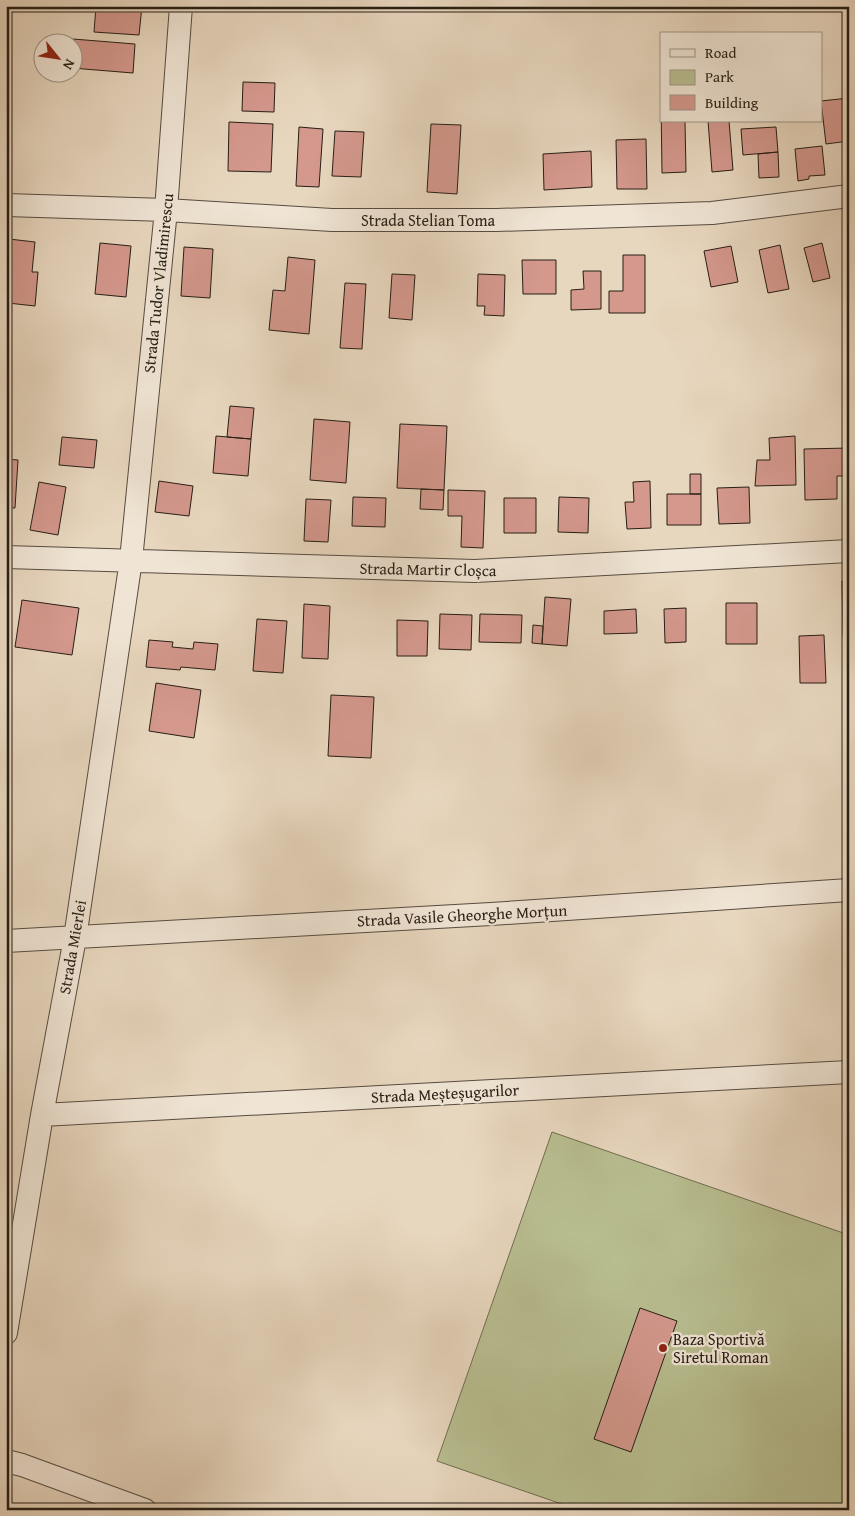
<svg xmlns="http://www.w3.org/2000/svg" width="855" height="1516" font-family="'Gentium Book Plus',serif">
  <style>
    .green { fill: #b8be90; stroke: #6f6e52 }
    .building { fill: #d4988d; stroke: #261e15 }
    .lines { fill: none; stroke-linecap: round; stroke-linejoin: round }
    .street-casing { stroke: #564c40; stroke-width: 24 }
    .street { stroke: #f0e5d5; stroke-width: 22 }
    .poi-dot { fill: #8f2418; stroke: #f0e5d5; stroke-width: 2 }
    .labels { text-anchor: middle; dominant-baseline: central; stroke-width: 4.5; stroke-linejoin: round; paint-order: stroke }
    .street-label { font-size: 16px; fill: #261e15; stroke: #f0e5d5 }
    .poi-label { font-size: 16px; fill: #261e15; stroke: #f0e5d5; text-anchor: start }
  </style>
  <rect width="100%" height="100%" fill="#e8d7bf"/>
  <filter id="stains"><feTurbulence type="fractalNoise" baseFrequency=".004" numOctaves="4"/><feColorMatrix values="0 0 0 0 .2 0 0 0 0 .09 0 0 0 0 .02 0 0 0 .5 -.17"/></filter>
  <radialGradient id="worn" r=".72"><stop offset=".6" stop-color="#630" stop-opacity="0"/><stop offset="1" stop-color="#630" stop-opacity=".3"/></radialGradient>
  <path class="green" d="M552,1132l297,103v275h-270l-142,-49z"/>
  <path class="building" d="M96,6h46l-3,29 -45,-3z
    M73,39l62,5 -2,29 -61,-5z
    M243,82l32,1 -1,29 -32,-1z
    M849,98v43l-23,3 -5,-43z
    M661,101v20h24l1,51 -24,1z
    M708,121h21l4,49 -21,2z
    M229,122l44,2 -2,48 -43,-1z
    M431,124l30,1 -4,69 -30,-2z
    M299,127l24,2 -4,58 -23,-1z
    M776,127l2,25 -35,3 -2,-26z
    M335,131l29,1 -3,45 -29,-1z
    M646,139l1,50h-30l-1,-49z
    M822,146l3,29 -16,1v3l-11,2 -3,-32z
    M591,151l1,36 -48,3 -1,-36z
    M778,152l1,25 -20,1 -1,-24z
    M9,239l26,3 -3,30h6l-3,34 -27,-3 1,-15h-3v-22z
    M100,243l31,3 -5,51 -31,-3z
    M822,243l8,35 -17,4 -9,-34z
    M780,245l9,44 -21,4 -9,-43z
    M731,246l7,36 -27,5 -7,-36z
    M184,247l29,2 -3,49 -29,-2z
    M623,255h22v58h-36v-22h14z
    M288,257l27,3 -6,74 -40,-4 4,-40 12,1z
    M522,260h34v34h-33z
    M583,271h18v38l-30,1v-20l13,-1z
    M392,274l23,1 -3,45 -23,-2z
    M478,274l27,1 -1,41 -20,-1 1,-9h-8z
    M345,283l21,1 -4,65 -22,-1z
    M230,406l24,2 -3,31 -24,-2z
    M314,419l36,3 -4,61 -36,-3z
    M400,424l47,2 -3,64 -47,-2z
    M216,436l35,3 -3,37 -35,-3z
    M795,436l1,49 -41,1 2,-26h13l-1,-22z
    M62,437l35,3 -3,28 -35,-3z
    M849,448v28h-12v23l-32,1 -1,-51z
    M6,459l12,1 -3,48h-9z
    M690,474h11v20h-11z
    M159,481l34,5 -4,30 -34,-4z
    M650,481l1,47 -24,1 -2,-27h9l-1,-20z
    M39,482l27,5 -8,48 -28,-5z
    M749,487l1,36 -31,1 -2,-36z
    M421,489l23,1 -1,20 -23,-1z
    M448,490l37,1 -2,57 -22,-1 1,-31h-14z
    M667,494h34v31h-34z
    M353,497l33,1 -1,29 -33,-1z
    M559,497l30,1 -1,35 -30,-1z
    M504,498h32v35h-32z
    M306,499l25,1 -3,42 -24,-1z
    M842,581h7v54h-6z
    M545,597l26,2 -4,47 -25,-2z
    M22,600l57,8 -7,47 -57,-8z
    M726,603h31v41h-31z
    M304,604l26,2 -2,53 -26,-1z
    M686,608v34l-21,1 -1,-34z
    M636,609l1,24 -33,1v-23z
    M440,614l32,1 -1,35 -32,-1z
    M480,614l42,1 -1,28 -42,-1z
    M257,619l30,2 -4,52 -30,-2z
    M397,620l31,1 -1,35h-30z
    M533,625l10,1 -1,18 -10,-1z
    M824,635l2,48h-26l-1,-47z
    M149,640l24,2 -1,5 21,2 1,-7 24,2 -3,26 -34,-3 -1,3 -34,-3z
    M156,683l45,7 -7,48 -45,-7z
    M331,695l43,2 -3,61 -43,-2z
    M640,1308l37,13 -46,131 -37,-13z"/>
  <g class="lines">
    <g class="street-casing">
      <path id="street" d="M6,205l160,5 166,10h165l215,-7 137,-17
        M6,557l469,14 374,-20
        M6,941l485,-27 358,-24
        M42,1115l807,-43
        M6,1333l36,-218 33,-177 56,-378 35,-350 15,-204
        M6,1461l16,4 123,45"/>
    </g>
    <use href="#street" class="street"/>
  </g>
  <circle class="poi-dot" cx="663" cy="1348" r="5"/>
  <g class="labels">
    <g class="street-label">
      <text x="428" y="220">Strada Stelian Toma</text>
      <text transform="translate(158 283) rotate(-84)">Strada Tudor Vladimirescu</text>
      <text transform="translate(428 569) rotate(1)">Strada Martir Cloșca</text>
      <text transform="translate(462 915) rotate(-3)">Strada Vasile Gheorghe Morțun</text>
      <text transform="translate(72 947) rotate(-80)">Strada Mierlei</text>
      <text transform="translate(445 1093) rotate(-3)">Strada Meșteșugarilor</text>
    </g>
    <g class="poi-label">
      <text x="673" y="1339">Baza Sportivă<tspan x="673" dy="18">Siretul Roman</tspan></text>
    </g>
  </g>
  <rect width="855" height="1516" fill="none" stroke="#e8d7bf" stroke-width="25"/>
  <rect x="8" y="8" width="840" height="1501" fill="none" stroke="#261e15" stroke-width="2.5"/>
  <rect x="12" y="12" width="830" height="1491" fill="none" stroke="#261e15"/>
  <rect x="660" y="32" width="162" height="90" fill="#f0e5d5" stroke="#9f9588"/>
  <rect x="670" y="49" width="25" height="8" fill="#f0e5d5" stroke="#9f9588"/>
  <text x="705" y="58" font-size="15" fill="#261e15">Road</text>
  <rect x="670" y="70" width="25" height="15" fill="#b8be90" stroke="#9f9588"/>
  <text x="705" y="82" font-size="15" fill="#261e15">Park</text>
  <rect x="670" y="95" width="25" height="15" fill="#d4988d" stroke="#9f9588"/>
  <text x="705" y="108" font-size="15" fill="#261e15">Building</text>
  <g transform="translate(58 58) rotate(120)"><circle r="24" fill="#f0e5d5" stroke="#9f9588"/>
  <path d="M0-4L9 19L0 12L-9 19Z" fill="#8f2418"/>
  <text y="-8" font-size="14" font-weight="bold" text-anchor="middle" fill="#261e15">N</text>
  </g>
  <rect width="100%" height="100%" filter="url(#stains)"/>
  <rect width="100%" height="100%" fill="url(#worn)"/>
</svg>
